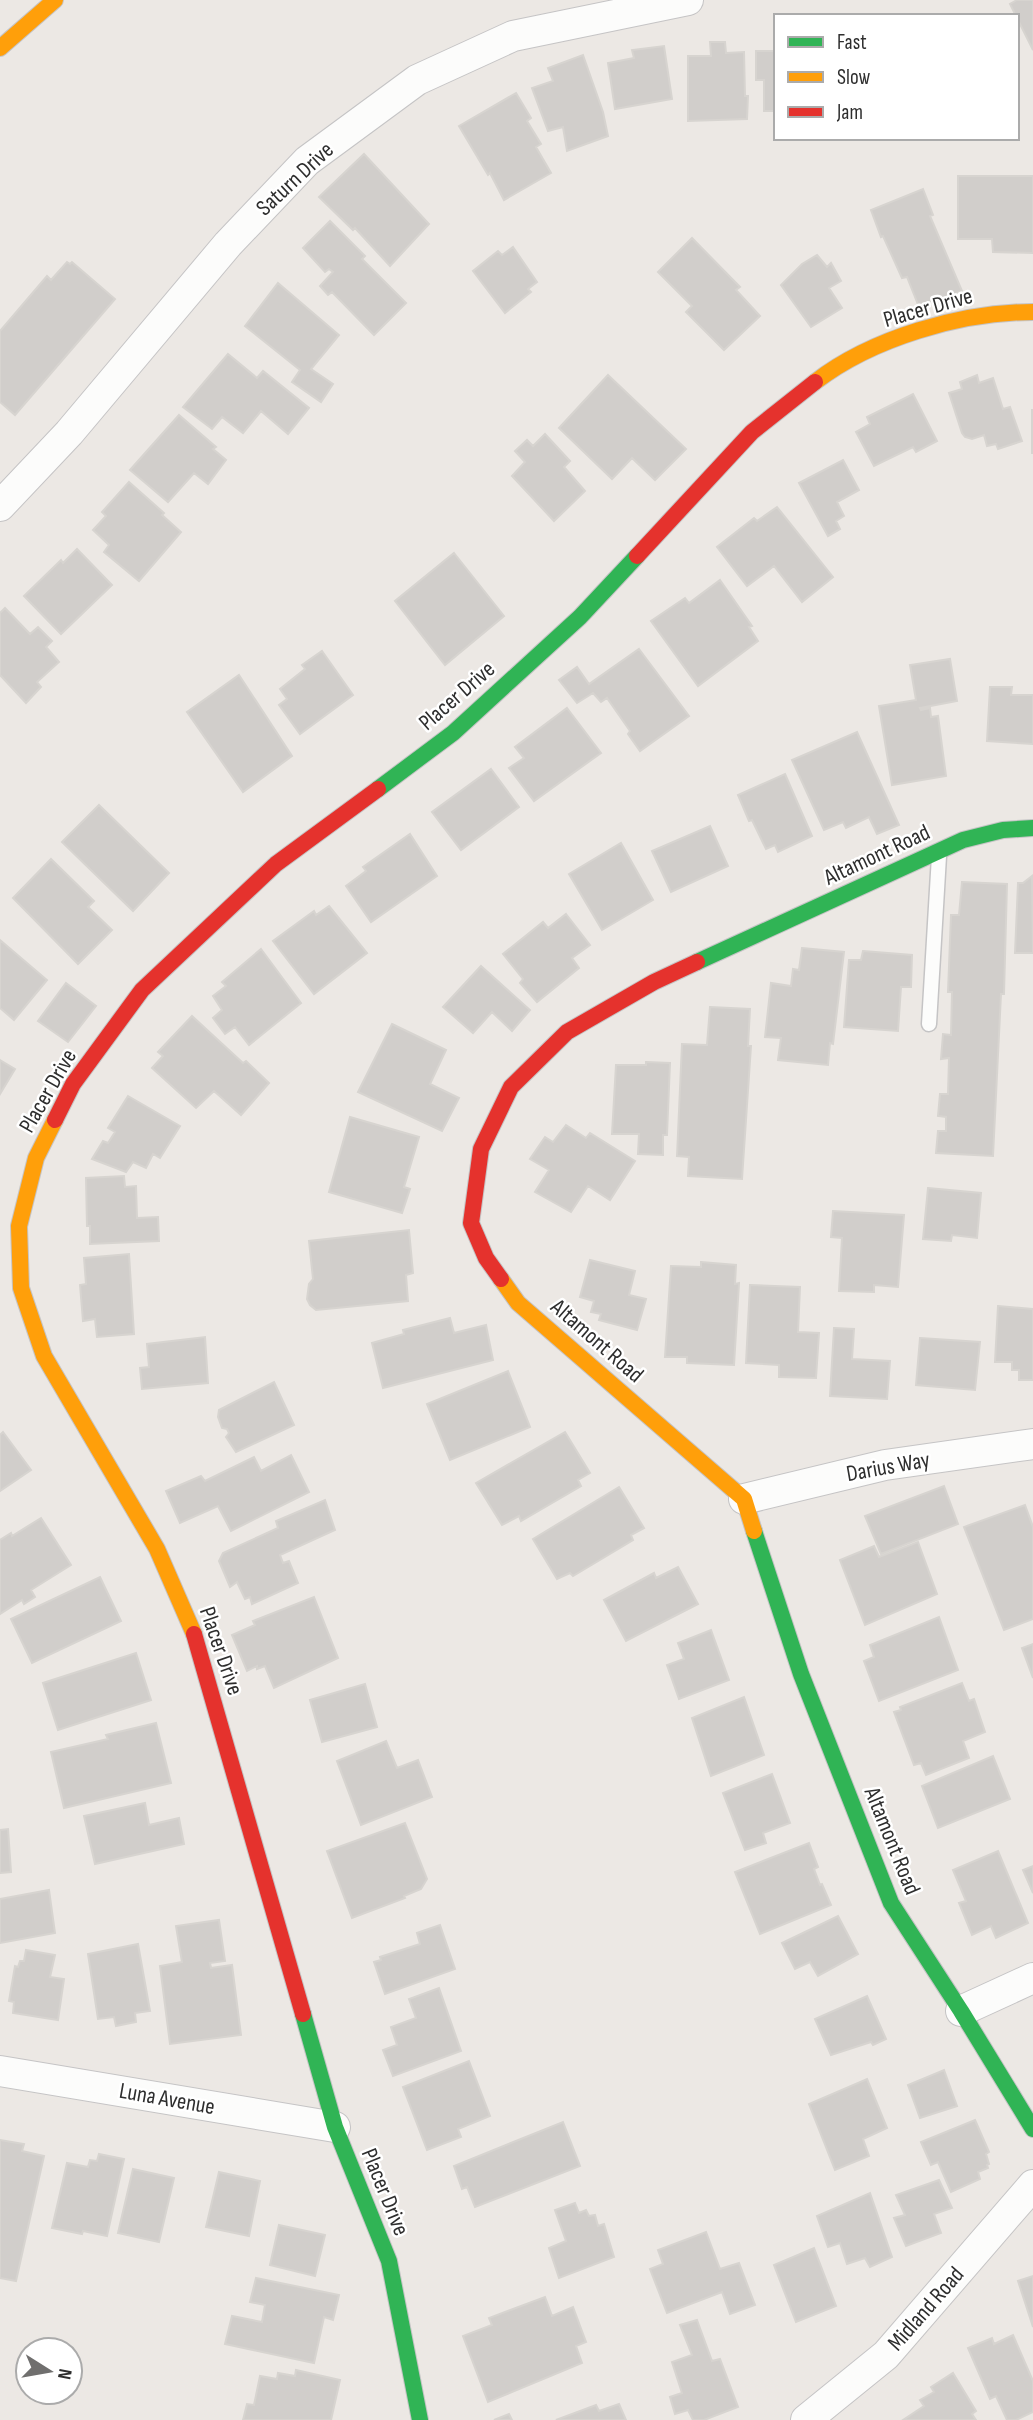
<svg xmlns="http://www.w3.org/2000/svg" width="1033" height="2420" font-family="'Sofia Sans Condensed',sans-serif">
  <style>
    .building { fill: #d1cecb; stroke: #d7d4d0; stroke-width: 2 }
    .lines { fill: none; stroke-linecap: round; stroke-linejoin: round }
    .lane-casing { stroke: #c5c4c5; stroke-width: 17 }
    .street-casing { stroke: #c5c4c5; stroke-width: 32 }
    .fast-casing { stroke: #c5c4c5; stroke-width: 18 }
    .slow-casing { stroke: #c5c4c5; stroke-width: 18 }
    .jam-casing { stroke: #c5c4c5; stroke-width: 18 }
    .lane { stroke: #fcfcfb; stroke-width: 14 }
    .street { stroke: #fcfcfb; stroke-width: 30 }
    .fast { stroke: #30b455; stroke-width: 16 }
    .slow { stroke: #ff9f0a; stroke-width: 16 }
    .jam { stroke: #e5322d; stroke-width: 16 }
    .labels { text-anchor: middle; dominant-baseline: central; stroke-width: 5; stroke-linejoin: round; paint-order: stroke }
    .street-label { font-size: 23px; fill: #2e2e2e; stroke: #fff }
  </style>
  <rect width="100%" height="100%" fill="#ece8e4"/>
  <path class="building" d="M1017,0h16v50l-23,-46z
    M710,42h15l1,11 18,-1 1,44h3l-1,23 -59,2v-65h23z
    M664,46l8,53 -57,10 -7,-46 26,-5 -2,-8z
    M756,51h20v60h-12v-31h-8z
    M583,55l20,57 5,24 -41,15 -4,-24 -15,4 -16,-43 21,-7 -5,-13z
    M516,93l15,25 -4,3 14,23 -5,3 15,26 -47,27 -14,-27 -2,2 -29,-49z
    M364,154l65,70 -39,42 -35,-38 -2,2 -34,-33z
    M958,176h75v77l-40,-1 -1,-13h-34z
    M923,189l10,26 -3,1 32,75 -43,16 -12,-30 -5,1 -19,-42 -2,1 -10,-27z
    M330,221l35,35 -3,3 44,44 -32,32 -42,-43 -4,3 -8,-9 13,-14 -4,-3 -4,3 -22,-24z
    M692,238l48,49 -4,3 24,26 -36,34 -38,-38 6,-6 -34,-34z
    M513,247l24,35 -9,7 3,3 -26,21 -32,-42 25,-20 4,4z
    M817,255l10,12 4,-4 10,18 -12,7 13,20 -31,19 -30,-42 21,-21z
    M67,262l3,2 2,-2 43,37 -100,116 -15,-13v-71l47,-55 4,4z
    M278,283l61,52 -28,34 22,15 -12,18 -29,-20 8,-12 -55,-44z
    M228,354l29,24 6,-7 46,37 -21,26 -27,-23 -18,22 -21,-16 -10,12 -29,-22z
    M608,375l78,74 -31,31 -23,-22 -20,21 -53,-51z
    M977,375l2,8 14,-5 10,31 7,-2 12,34 -24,8 -2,-5 -9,2 -3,-11 -12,4 -7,-2 -3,-4 -13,-40 13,-4 -2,-7z
    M913,394l24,47 -21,11 -3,-5 -39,19 -18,-34 14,-8 -3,-7z
    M1032,410h1v43h-1z
    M179,415l37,32 -3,2 13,11 -18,24 -14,-11 -26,29 -38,-32z
    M545,434l25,27 -6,6 21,24 -31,30 -42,-45 13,-14 -10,-11 12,-11 6,6z
    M843,460l16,30 -22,12 7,14 -8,5 4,8 -12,7 -29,-53z
    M129,482l35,31 -2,2 19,17 -42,49 -35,-29 5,-7 -16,-15 13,-14 -4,-4z
    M777,507l56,70 -31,25 -28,-36 -27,20 -30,-39 37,-29 3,3z
    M77,549l35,36 -51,49 -37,-38 37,-36 2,3z
    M454,553l50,63 -59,49 -50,-64z
    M720,580l32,46 -3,1 9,14 -60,45 -47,-65 34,-23 4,5z
    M5,608l25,26 8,-7 14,14 -6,6 13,15 -22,20 4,5 -15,16 -26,-28v-62z
    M639,649l50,67 -49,35 -12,-17 2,-3 -23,-33 -6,4 -8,-9 -16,10 -18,-23 18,-13 12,17z
    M322,651l31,44 -53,39 -21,-29 8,-6 -7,-10 25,-20 -3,-4z
    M950,659l7,42 -37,7 1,2 9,-2 1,9 7,-1 8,60 -54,9 -13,-79 37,-6 -6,-35z
    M239,675l53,81 -49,36 -56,-80z
    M990,687h22l-1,8h22v49l-46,-3z
    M567,708l34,45 -67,48 -25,-33 15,-10 -9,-11z
    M857,732l42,93 -22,9 -8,-17 -23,11 -3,-6 -19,8 -32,-70z
    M491,769l28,38 -58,43 -29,-38z
    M785,774l27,62 -34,16 -3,-7 -9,4 -14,-29 -3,1 -11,-26z
    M99,805l70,68 -36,38 -71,-69z
    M710,826l18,40 -57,26 -19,-41z
    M410,834l27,42 -66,46 -25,-36 20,-15 -3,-4z
    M621,843l32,57 -51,30 -33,-56z
    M51,859l43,42 -6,6 24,23 -34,34 -65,-66z
    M1032,876l1,77h-18l3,-70h5z
    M962,882l45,2 -3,110h-3l-8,162 -57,-3 2,-22h8v-14l-8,-1 2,-22h8l1,-36 -8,1 2,-25 8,1 1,-43h-4l3,-77h8z
    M329,906l38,47 -53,41 -41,-53 41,-30 2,4z
    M566,914l24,31 -18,13 7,10 -42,34 -17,-19 3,-4 -20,-25 40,-32 5,6z
    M0,940l47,40 -33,40 -14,-12z
    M802,948l42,4 -11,92 -3,-1 -2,22 -50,-5 3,-22 -16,-1 6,-54 20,3 2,-17 6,1z
    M261,949l40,54 -52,42 -14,-18 -10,7 -12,-16 9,-8 -9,-14 13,-10 -4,-4z
    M863,951l49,4 -1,32h-10l-3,44 -54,-4 5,-67h12z
    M481,966l49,44 -18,21 -20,-19 -19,21 -30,-26z
    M66,983l30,23 -28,36 -30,-21z
    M710,1007l40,2 -2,37h3l-9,133 -54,-3 1,-19 -12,-1 5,-112 25,1z
    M192,1016l51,47 3,-2 23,22 -28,32 -27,-24 -18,17 -44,-40 11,-12 -5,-4z
    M392,1024l54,26 -16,34 29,14 -17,33 -84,-39z
    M0,1060l15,9 -15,25z
    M646,1062l24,1 -3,72h-4v20l-25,-1 1,-20h-27l4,-69h30z
    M128,1096l52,30 -20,32 -7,-4 -7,14 -13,-6 -7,10 -34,-13 11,-18 5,2 7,-11 -7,-4z
    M350,1117l69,20 -15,50 6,2 -8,24 -73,-21z
    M566,1125l20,13 4,-5 45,28 -25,39 -22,-14 -17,26 -36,-20 14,-22 -19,-11 15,-22 8,5z
    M124,1176l1,11 11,-1 1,32 21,-1 1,24 -69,3v-18h-3l-1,-48z
    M928,1188l53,5 -4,45 -25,-3 -1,6 -28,-2z
    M833,1211l71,4 -6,72 -24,-2v7l-35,-1 3,-53 -11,-1z
    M409,1230l4,43 -7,2 2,26 -92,9 -6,-5 -3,-6 2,-15 4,-5 -4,-38z
    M129,1254l5,80 -37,3 -2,-18 -12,2 -3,-36 6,-1 -2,-26z
    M590,1260l45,11 -6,24 17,4 -9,31 -38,-10 2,-6 -10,-2 3,-11 -14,-4z
    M701,1262l35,3 -1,19 4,-1 -5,82 -47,-2v-6h-22l6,-91 30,1z
    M750,1285l50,2 -2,45 21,1 -3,45 -37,-1v-12l-33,-2z
    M998,1306l35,3v71h-14v-10h-7v-8h-17z
    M450,1318l4,15 32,-8 7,35 -110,28 -11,-45 32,-9 -1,-4z
    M834,1328l20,1 -2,30 38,2 -3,38 -57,-3z
    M205,1337l3,46 -66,6 -2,-21 9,-1 -2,-23z
    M920,1338l60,4 -5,48 -59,-5z
    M508,1371l22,56 -80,33 -23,-56z
    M274,1382l20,43 -58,27 -10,-15 3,-4 -2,-4 -5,-1 -4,-11 1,-7z
    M3,1432l28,38 -31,21v-56z
    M565,1432l25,41 -12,7 3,6 -60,35 -2,-5 -17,9 -26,-42z
    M291,1455l18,37 -78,39 -13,-25 -38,17 -14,-32 35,-15 4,5 49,-24 7,14z
    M944,1486l14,38 -77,30 -16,-38z
    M619,1487l25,41 -13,7 2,5 -60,36 -3,-3 -13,6 -24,-40z
    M325,1500l10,30 -55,25 3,8 6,-2 9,22 -46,21 -2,-7 -5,2 -8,-17 -7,5 -11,-26 4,-8 55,-25 -2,-7z
    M1025,1505l8,22v92l-29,11 -40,-103z
    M41,1518l30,47 -40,25 4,7 -11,7 -2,-4 -22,14v-74l11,-7 1,3z
    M918,1542l19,52 -72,31 -25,-65 34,-14 5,11z
    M678,1567l20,37 -72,37 -22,-41 50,-27 2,5z
    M100,1577l21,44 -89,42 -21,-44z
    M314,1597l24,61 -64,30 -9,-22 -8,3v-3l-10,5 -15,-36 23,-10 -2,-4z
    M939,1617l19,53 -79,31 -15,-40 10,-4 -4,-12z
    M711,1630l18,50 -50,19 -12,-34 17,-6 -6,-16z
    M1033,1644v34l-11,-30z
    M136,1653l15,47 -93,30 -15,-47z
    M962,1683l7,18 5,-2 11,33 -22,9 6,17 -43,17 -5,-12 -7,2 -20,-53 7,-2 -1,-3z
    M365,1684l12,43 -55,15 -12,-42z
    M744,1697l20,58 -53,21 -19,-58z
    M156,1723l15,60 -107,25 -13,-56 57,-13 -2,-4z
    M386,1741l11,27 21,-8 14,37 -71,28 -24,-64z
    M993,1756l17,43 -72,29 -16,-42z
    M772,1774l18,49 -27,10 3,10 -21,7 -22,-57z
    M145,1803l4,22 30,-7 5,26 -89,20 -11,-48z
    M405,1823l22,56 -6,10 -17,7 1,2 -53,20 -25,-67z
    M8,1829l3,43 -11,1v-43z
    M809,1843l9,24 -4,2 6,16 2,-1 9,21 -71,29 -25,-62z
    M998,1851l30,72 -32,15 -5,-12 -19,9 -13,-32 7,-2 -13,-31z
    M1033,1866v27l-10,-23z
    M49,1890l6,43 -55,10v-44z
    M838,1916l20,38 -40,22 -8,-14 -15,7 -13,-26z
    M219,1920l6,41 -15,2 1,5 21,-3 9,70 -71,9 -10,-78 22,-4 -6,-36z
    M440,1925l15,44 -70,25 -11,-32 7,-2 -1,-3 40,-13 -3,-11z
    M138,1944l12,67 -15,2 1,9 -20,4 -2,-9 -16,2 -10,-65z
    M26,1950l29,5 -5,22 14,2 -6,41 -45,-7 1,-11 -5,-1 6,-35 3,1 2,-6h4z
    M439,1988l22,63 -68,25 -10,-26 14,-5 -6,-18 25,-9 -7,-19z
    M867,1996l19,43 -13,6 -2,-3 -40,13 -16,-36z
    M469,2061l21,55 -32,13 3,8 -34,13 -24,-63z
    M944,2070l13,36 -37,12 -12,-33z
    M867,2079l20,49 -24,11 6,17 -34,14 -26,-66z
    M975,2120l14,32 -3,2 3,10 -2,1 1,3 -10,4 2,7 -29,13 -13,-30 -7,3 -10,-23z
    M563,2122l17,44 -105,41 -8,-20 -5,2 -8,-23z
    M0,2140l24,4 -2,7 22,5 -28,125 -16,-3z
    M99,2154l25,5 -17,77 -24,-5 -1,3 -30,-6 15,-65 21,4 2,-7 7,1z
    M133,2169l41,9 -15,64 -41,-9z
    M219,2172l41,9 -11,55 -43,-9z
    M939,2180l13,28 -18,6 7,19 -35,13 -12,-28 11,-3 -9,-20z
    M870,2193l22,64 -22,10 -5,-9 -18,6 -7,-21 -12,4 -11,-31z
    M575,2203l4,10 7,-3 3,6 6,-1 3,11 6,-2 10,33 -55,21 -10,-30 17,-7 -11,-31z
    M279,2225l46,10 -10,41 -45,-11z
    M706,2232l14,37 19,-6 16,42 -25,9 -8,-22 -55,21 -17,-44 13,-5 -5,-14z
    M814,2248l22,58 -40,16 -22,-57z
    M1033,2276v51l-15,-46z
    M256,2278l83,17 -6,25 -9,-3 -10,46 -89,-19 7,-28 30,6 3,-17 -15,-3z
    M545,2297l7,19 21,-9 13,35 -10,4 6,17 -94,39 -25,-66 29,-11 -3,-7z
    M697,2320l15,41 8,-2 18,48 -34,13h-11l-5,-10 -13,4 -5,-17 12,-4 -10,-31 20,-7 -12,-30z
    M1013,2335l20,46v31l-17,8h-9l-11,-24 -6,3 -22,-51 24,-10 2,6z
    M296,2370l44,10 -9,40h-88l4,-16 7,1 6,-29 17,3 1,-6 17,3z
    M953,2373l23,38 -4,3 4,6h-73l21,-14 -4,-6 14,-8 -3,-5z
    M619,2404l7,16h-70l40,-15 3,6z
    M509,2414l3,6h-18z"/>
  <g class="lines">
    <g class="lane-casing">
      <path id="lane" d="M929,1024l10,-168"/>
    </g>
    <g class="street-casing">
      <path id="street" d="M0,506l69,-73 159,-189 79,-83 110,-81 96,-44 175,-36
        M744,1499l141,-34 148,-21
        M961,2011l72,-33
        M0,2071l335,56
        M806,2420l80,-65 147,-170"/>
    </g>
    <g class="fast-casing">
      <path id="fast" d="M378,789l75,-56 127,-116 57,-61
        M697,962l266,-122 40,-10 30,-2
        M754,1531l47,143 90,229 70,108 72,118
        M303,2014l32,113 54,134 31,159"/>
    </g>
    <g class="slow-casing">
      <path id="slow" d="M0,48l55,-48
        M815,382c57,-44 146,-70 218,-70
        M55,1120l-19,38 -17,68 2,62 23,68 113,193 37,85
        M501,1279l17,24 226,196 10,32"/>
    </g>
    <g class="jam-casing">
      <path id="jam" d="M637,556l115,-124 63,-50
        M55,1120l18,-36 69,-94 134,-126 102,-75
        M501,1279l-15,-21 -15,-35 10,-74 30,-62 56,-55 87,-50 43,-20
        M194,1634l109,380"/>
    </g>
    <use href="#lane" class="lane"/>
    <use href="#street" class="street"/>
    <use href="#fast" class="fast"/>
    <use href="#slow" class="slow"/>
    <use href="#jam" class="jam"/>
  </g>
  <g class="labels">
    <g class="street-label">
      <text transform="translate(295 179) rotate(-43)">Saturn Drive</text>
      <text transform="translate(928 308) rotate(-16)">Placer Drive</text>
      <text transform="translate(457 696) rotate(-41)">Placer Drive</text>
      <text transform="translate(877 855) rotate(-25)">Altamont Road</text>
      <text transform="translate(48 1091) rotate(-60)">Placer Drive</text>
      <text transform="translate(597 1341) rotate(41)">Altamont Road</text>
      <text transform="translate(888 1467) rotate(-10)">Darius Way</text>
      <text transform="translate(221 1651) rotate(71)">Placer Drive</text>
      <text transform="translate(892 1841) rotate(68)">Altamont Road</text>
      <text transform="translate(167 2099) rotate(10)">Luna Avenue</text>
      <text transform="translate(385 2192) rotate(68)">Placer Drive</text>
      <text transform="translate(926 2309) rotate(-49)">Midland Road</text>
    </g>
  </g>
  <rect x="774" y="14" width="245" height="126" fill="#ffffff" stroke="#ababab" stroke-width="2"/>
  <rect x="788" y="37" width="35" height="10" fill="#30b455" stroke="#ababab" stroke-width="2"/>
  <text x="837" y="49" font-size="21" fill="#2e2e2e">Fast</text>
  <rect x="788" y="72" width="35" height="10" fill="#ff9f0a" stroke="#ababab" stroke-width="2"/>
  <text x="837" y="84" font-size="21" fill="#2e2e2e">Slow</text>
  <rect x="788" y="107" width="35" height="10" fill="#e5322d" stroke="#ababab" stroke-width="2"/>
  <text x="837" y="119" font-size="21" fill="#2e2e2e">Jam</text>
  <g transform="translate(49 2371) rotate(101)"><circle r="33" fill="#ffffff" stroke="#ababab" stroke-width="2"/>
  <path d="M0-5L12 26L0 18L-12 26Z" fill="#706f6e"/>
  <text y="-10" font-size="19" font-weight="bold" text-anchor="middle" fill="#2e2e2e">N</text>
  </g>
</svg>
